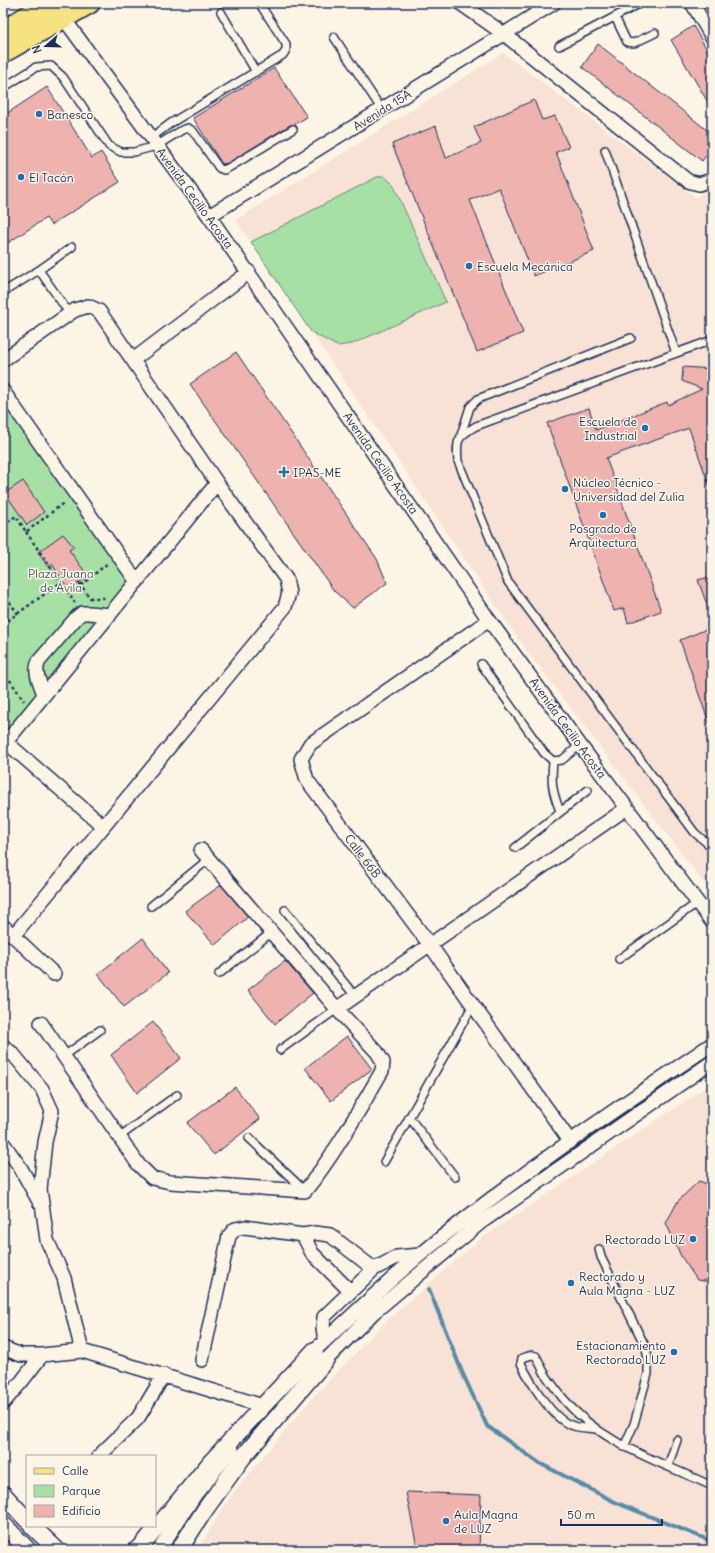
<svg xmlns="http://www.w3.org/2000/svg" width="715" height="1553" font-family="Delius,sans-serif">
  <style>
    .built { fill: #f8e1d5 }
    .green { fill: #a7e0a4; stroke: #618881 }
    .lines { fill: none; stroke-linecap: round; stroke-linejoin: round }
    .stream { stroke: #558ca8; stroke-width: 4 }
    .building { fill: #eeb3af; stroke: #1b2f5e }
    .service-casing { stroke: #1b2f5e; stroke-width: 10 }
    .minor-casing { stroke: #1b2f5e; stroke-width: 16 }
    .tertiary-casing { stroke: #1b2f5e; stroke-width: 19 }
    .primary-casing { stroke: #1b2f5e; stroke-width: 24 }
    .path { stroke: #1b2f5e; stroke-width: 2.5; stroke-dasharray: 3 3; stroke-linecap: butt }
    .service { stroke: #fcf5e5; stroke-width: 7 }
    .minor { stroke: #fcf5e5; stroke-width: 13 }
    .tertiary { stroke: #fcf5e5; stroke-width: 16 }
    .primary { stroke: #f6e281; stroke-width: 21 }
    .poi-dot { fill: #1f6fb2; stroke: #fcf5e5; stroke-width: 1.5 }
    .labels { text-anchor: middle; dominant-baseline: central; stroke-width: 3; stroke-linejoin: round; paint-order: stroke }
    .street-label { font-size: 12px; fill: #1b2f5e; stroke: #fcf5e5 }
    .poi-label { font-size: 12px; fill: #1b2f5e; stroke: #fcf5e5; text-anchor: start }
    .park-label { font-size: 12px; fill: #3e5b70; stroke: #fcf5e5 }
  </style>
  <rect width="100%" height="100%" fill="#fcf5e5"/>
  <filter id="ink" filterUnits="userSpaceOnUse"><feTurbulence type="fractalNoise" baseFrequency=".025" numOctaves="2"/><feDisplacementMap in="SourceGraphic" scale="8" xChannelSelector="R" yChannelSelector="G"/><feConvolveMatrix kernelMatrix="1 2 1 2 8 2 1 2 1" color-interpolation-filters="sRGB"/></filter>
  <g filter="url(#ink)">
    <path class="built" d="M503,53l192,144 17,-8v704l-188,-246 -288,-427z
      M712,1083v467h-515l34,-54 79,-95 72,-76 96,-84z"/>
    <path class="green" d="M384,176l9,8 53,118 -94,42 -15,2 -26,-14 -60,-90 126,-65z
      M3,396l130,186 -127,156 -3,-4z"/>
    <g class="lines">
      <path class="stream" d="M429,1289l33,83 25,54 52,37 78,40 89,36 6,5"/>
    </g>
    <path class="building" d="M693,26l19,32v51l-41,-69z
      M598,44l114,90v14l-10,13 -120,-94z
      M274,68l33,49 -12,7 -5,1 -62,38 -6,1 -29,-46z
      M47,87l45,71 9,-6 19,30 -69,43 -5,-7 -43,28v-130z
      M534,100l8,20 13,-4 14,31 -13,5 38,99 -60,25 -35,-88 -29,12 53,133 -46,19 -85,-208 44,-18 10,32 35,-15 -7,-16z
      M236,352l141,207 10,24 -34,25 -19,-17 -144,-207z
      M683,367l29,2v118l-2,1 -21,-60 -83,30 55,153 -33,12 -4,-15 -10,3 -67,-188 42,-15 7,22 71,-28 1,3 34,-16 -20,-8z
      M23,481l21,31 -17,13 -22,-32z
      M63,534l11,13 -5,3 19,26 -19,14 -17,-26 -4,3 -10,-15z
      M712,576v39l-1,1 -13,-36z
      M712,627v99h-2l-30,-86z
      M221,885l27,32 -33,28 -30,-34z
      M143,938l25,35 -44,34 -26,-33z
      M285,961l28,32 -38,31 -27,-34z
      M153,1022l28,36 -44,35 -26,-38z
      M347,1036l25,33 -41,32 -26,-33z
      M235,1087l25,32 -46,36 -27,-32z
      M699,1181l13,5v96l-15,-2 -16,-24 -15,-33 12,-22z
      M406,1492l75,3 -2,55h-33l-29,-3z"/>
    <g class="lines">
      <g class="service-casing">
        <path id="service" d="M221,12l35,60
          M615,17l12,25 7,1 21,-10
          M334,37l48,73
          M559,46l82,-43
          M3,88l33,-21 15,-1 12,11 46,69 12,6h13l22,-6 26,-16 6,-2 5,3 26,37 5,2 6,-3 63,-38
          M151,138l20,-15 112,-68 3,-5v-6l-27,-41
          M605,150l71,203
          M39,270l33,-23
          M5,291l34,-21 30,43
          M712,340l-236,86c-19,11 -20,14 -18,35l50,121 187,251 17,14
          M461,435l9,-28 8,-8 153,-61
          M481,664l63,89 9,8 9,-1 18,-15
          M553,761c-2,22 -1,30 7,50
          M515,848l73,-58
          M151,906l58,-47
          M285,910l70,86
          M619,959l78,-56
          M219,974l53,-42
          M280,1050l57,-41
          M64,1056l36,-26
          M409,1117l46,60
          M119,1137l58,-42
          M249,1138l56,53
          M384,1162l89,-157
          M599,1249l2,8 45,91 2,11v15l-14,50 -10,23
          M595,1429c-8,-1 -17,-1 -24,-4 -19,-6 -42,-45 -50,-62l1,-5 10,-3 4,1c3,5 5,11 8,16 5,9 12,17 18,25 38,47 97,64 150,89
          M668,1466l9,-26"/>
      </g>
      <g class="minor-casing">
        <path id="minor" d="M460,3l44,31 184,147 11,3 13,-4
          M692,3l20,34
          M59,12l150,204 280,404 91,125 132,177
          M209,216l345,-213
          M3,360l72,-50 13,-4 11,5 118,172 -211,259
          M133,360l116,-88
          M3,391l134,191
          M489,620l-179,124 -9,15 6,21 123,165 140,196
          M44,695c-3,-11 -11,-23 -5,-34l38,-44 5,-4h7l21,2
          M3,738l3,4 97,84
          M3,926l51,48
          M13,936l272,-329 4,-14 -3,-14 -69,-96
          M337,1009l290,-201
          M41,1023l97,141 14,14 18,4 135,9c30,-37 53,-79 77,-120l1,-9 -6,-10 -40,-43 -136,-159
          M3,1046l10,8 29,35 10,22 -7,31 -5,47 7,51 17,38 18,73 181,55
          M3,1143l17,24 20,36
          M303,1235l12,-2 15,2 44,34
          M325,1341l-2,-13 1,-11 50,-48 23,-12 23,-2
          M3,1348l18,7h21
          M311,1359l4,-9c34,-32 69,-65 105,-95 93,-77 193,-144 292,-211
          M202,1360l27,-124 6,-7 10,-2 58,8 9,18 38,38
          M317,1365l8,-4 48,-48 107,-90 232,-161
          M3,1403l19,-22 20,-26 40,-4
          M99,1456l39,-38 26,-43
          M159,1550l36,-55 37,-46"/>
      </g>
      <g class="tertiary-casing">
        <path id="tertiary" d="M3,1494l24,26
          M3,1524l25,26
          M32,1526l25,24
          M136,1550l4,-2 70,-85 105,-113
          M179,1550l25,-39 39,-54 82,-96"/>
      </g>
      <g class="primary-casing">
        <path id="primary" d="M3,32l46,-29
          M3,52l86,-49"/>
      </g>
      <path class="path" d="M3,525l13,-9 10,16 39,-30
        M26,532l49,71
        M79,583l11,15h17
        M81,585l27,-22
        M6,597l12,17
        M3,624l57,-41
        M3,670l21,31"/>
      <use href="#service" class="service"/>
      <use href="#minor" class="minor"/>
      <use href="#tertiary" class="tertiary"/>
      <use href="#primary" class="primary"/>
    </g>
  </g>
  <g class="poi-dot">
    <circle cx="39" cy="114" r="4"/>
    <circle cx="21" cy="177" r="4"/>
    <circle cx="469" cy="266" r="4"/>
    <circle cx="645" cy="428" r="4"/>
    <path d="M282 466h4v4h4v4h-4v4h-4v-4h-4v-4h4z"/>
    <circle cx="565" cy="489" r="4"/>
    <circle cx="603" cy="515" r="4"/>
    <circle cx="693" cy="1239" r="4"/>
    <circle cx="571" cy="1283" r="4"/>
    <circle cx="674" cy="1352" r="4"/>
    <circle cx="446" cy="1521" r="4"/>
  </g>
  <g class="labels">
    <g class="street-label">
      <text transform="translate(382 110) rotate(-32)">Avenida 15A</text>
      <text transform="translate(195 198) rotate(54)">Avenida Cecilio Acosta</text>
      <text transform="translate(381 463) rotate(55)">Avenida Cecilio Acosta</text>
      <text transform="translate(568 728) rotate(54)">Avenida Cecilio Acosta</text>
      <text transform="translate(363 856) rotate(53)">Calle 66B</text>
    </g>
    <g class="poi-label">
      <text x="47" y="114">Banesco</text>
      <text x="29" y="177">El Tacón</text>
      <text x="477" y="266">Escuela Mecánica</text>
      <text x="637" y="421" text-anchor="end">Escuela de<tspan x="637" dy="14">Industrial</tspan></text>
      <text x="293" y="472">IPAS-ME</text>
      <text x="573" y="482">Núcleo Técnico -<tspan x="573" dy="14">Universidad del Zulia</tspan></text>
      <text x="603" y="528" text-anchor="middle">Posgrado de<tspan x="603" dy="14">Arquitectura</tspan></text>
      <text x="685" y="1239" text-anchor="end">Rectorado LUZ</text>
      <text x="579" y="1276">Rectorado y<tspan x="579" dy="14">Aula Magna - LUZ</tspan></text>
      <text x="666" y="1345" text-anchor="end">Estacionamiento<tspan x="666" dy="14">Rectorado LUZ</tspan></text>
      <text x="454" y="1514">Aula Magna<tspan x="454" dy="14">de LUZ</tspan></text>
    </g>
    <g class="park-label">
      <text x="61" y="573">Plaza Juana<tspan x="61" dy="14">de Ávila</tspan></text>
    </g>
  </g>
  <rect width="715" height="1553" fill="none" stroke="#fcf5e5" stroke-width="16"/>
  <rect x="8" y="8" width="699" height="1537" fill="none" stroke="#1b2f5e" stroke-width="1.5" filter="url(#ink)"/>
  <rect x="26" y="1455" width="130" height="72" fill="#fcf5e5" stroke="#a2a6af"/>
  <rect x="34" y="1468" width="20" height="6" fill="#f6e281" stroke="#a2a6af"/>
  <text x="62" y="1475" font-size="12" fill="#1b2f5e">Calle</text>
  <rect x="34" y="1485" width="20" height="12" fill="#a7e0a4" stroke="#a2a6af"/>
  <text x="62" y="1495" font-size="12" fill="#1b2f5e">Parque</text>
  <rect x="34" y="1505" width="20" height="12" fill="#eeb3af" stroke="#a2a6af"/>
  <text x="62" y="1515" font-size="12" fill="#1b2f5e">Edificio</text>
  <g transform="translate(46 46) rotate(250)" stroke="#fcf5e5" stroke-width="3" paint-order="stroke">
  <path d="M0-3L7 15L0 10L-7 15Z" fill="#1b2f5e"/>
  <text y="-6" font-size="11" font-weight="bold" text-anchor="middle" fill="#1b2f5e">N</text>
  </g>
  <path d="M561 1519v6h101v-6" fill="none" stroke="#1b2f5e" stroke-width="2"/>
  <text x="567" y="1519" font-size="12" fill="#1b2f5e" stroke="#fcf5e5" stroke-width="3" paint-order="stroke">50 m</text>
</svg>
